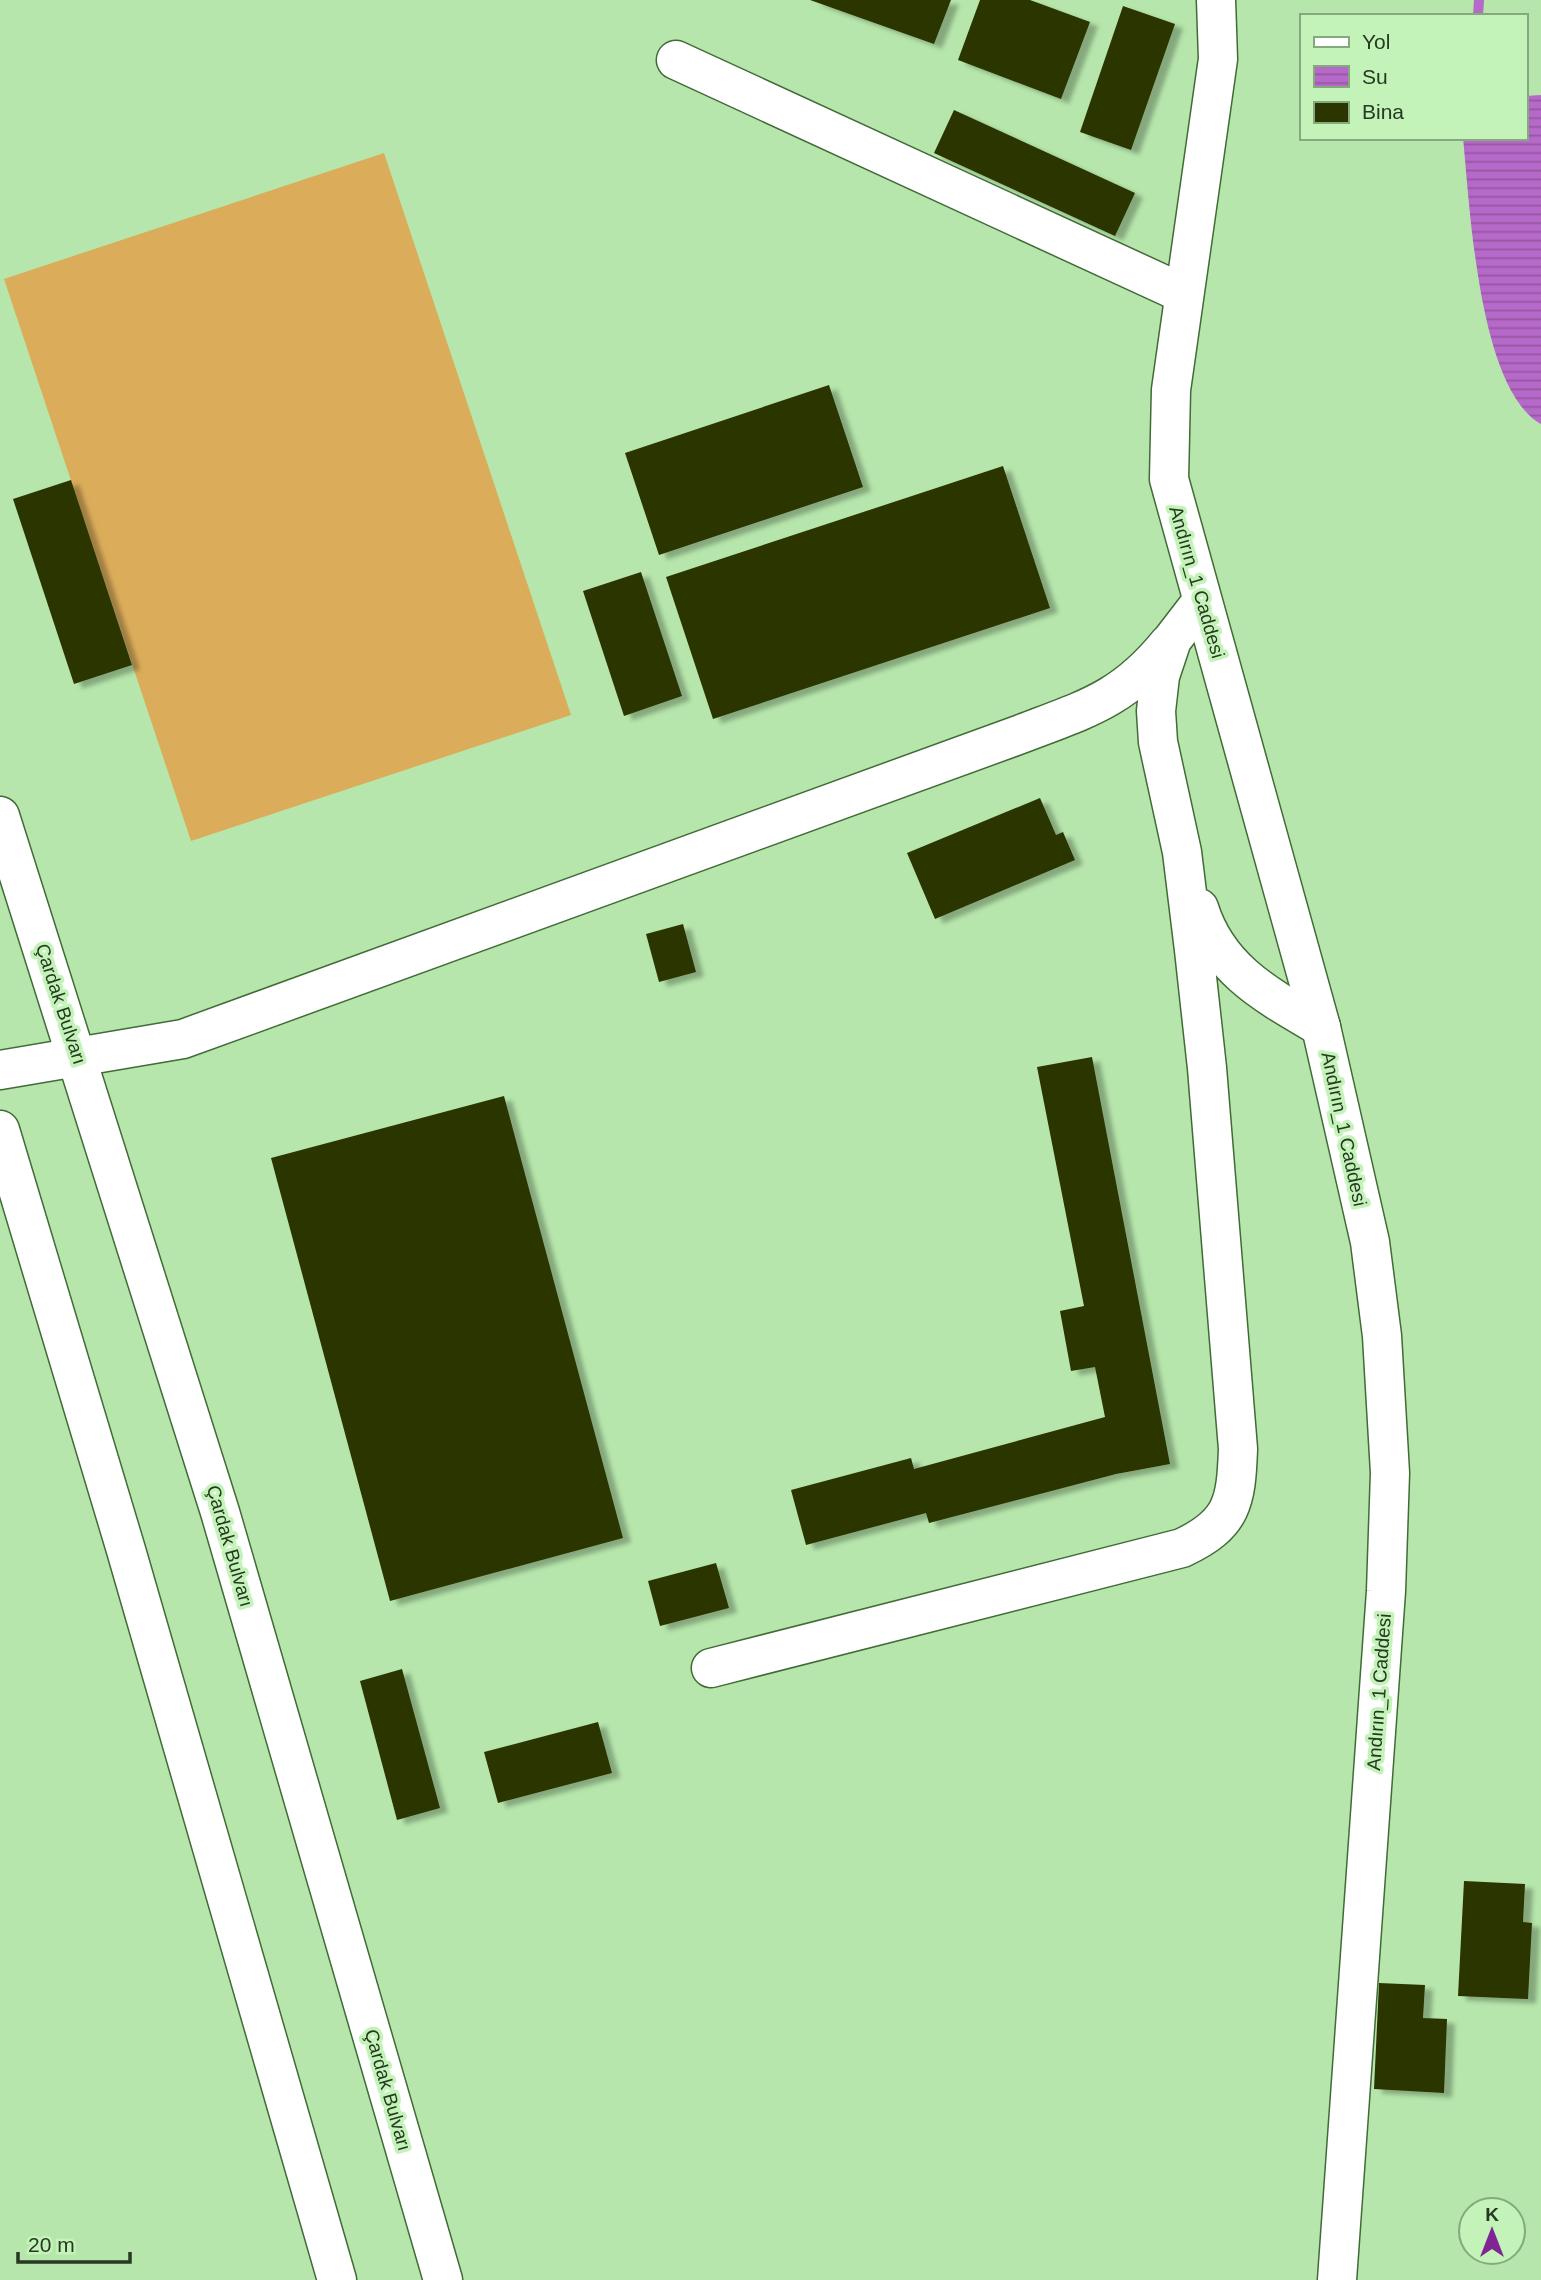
<svg xmlns="http://www.w3.org/2000/svg" width="1541" height="2280" font-family="Arial,sans-serif">
  <style>
    .garden { fill: #dbac5a }
    .water { fill: url(#water-rules) }
    .lines { fill: none; stroke-linecap: round; stroke-linejoin: round }
    .stream { stroke: #b669c8; stroke-width: 10 }
    .building { fill: #2b3500; filter: url(#shadow) }
    .street-casing { stroke: #416b37; stroke-width: 41 }
    .secondary-casing { stroke: #416b37; stroke-width: 41 }
    .street { stroke: #fff; stroke-width: 38 }
    .secondary { stroke: #fff; stroke-width: 38 }
    .labels { text-anchor: middle; dominant-baseline: central; stroke-width: 7; stroke-linejoin: round; paint-order: stroke }
    .street-label { font-size: 19px; fill: #263921; stroke: #c3f3b8 }
  </style>
  <defs>
    <pattern id="water-rules" width="6" height="5" patternUnits="userSpaceOnUse" patternTransform="scale(1.75)"><rect width="6" height="5" fill="#b669c8"/><path d="M0 2.5h6" fill="none" stroke="#9457a2"/></pattern>
    <filter id="shadow"><feDropShadow dx="8" dy="4.5" stdDeviation="2" flood-color="#0004"/></filter>
  </defs>
  <rect width="100%" height="100%" fill="#b6e6ab"/>
  <path class="garden" d="M384,153l187,562 -380,126 -187,-562z"/>
  <path class="water" d="M1541,95v329c-63,-35 -71,-219 -78,-286h62v-42z"/>
  <g class="lines">
    <path class="stream" d="M1478,16l1,-16"/>
  </g>
  <path class="building" d="M810,0h141l-17,44z
    M980,0h50l60,22 -29,77 -103,-39z
    M1123,6l52,18 -44,126 -51,-18z
    M954,110l181,83 -20,43 -181,-83z
    M829,385l34,102 -204,68 -34,-102z
    M1003,466l47,142 -337,111 -47,-142z
    M71,480l61,185 -58,19 -61,-185z
    M641,572l41,124 -58,20 -41,-125z
    M1040,798l16,37 7,-3 12,28 -140,59 -28,-66z
    M683,924l13,48 -37,10 -13,-48z
    M1092,1057l78,407 -54,10 -187,49 -3,-10 -120,32 -15,-55 120,-32 3,11 191,-52 -10,-50 -24,4 -11,-60 24,-5 -47,-239z
    M504,1096l119,442 -233,63 -119,-443z
    M716,1563l13,45 -69,18 -12,-45z
    M402,1669l38,139 -43,12 -37,-139z
    M598,1722l14,51 -114,30 -14,-51z
    M1464,1881l61,3 -2,38 9,1 -4,76 -70,-3z
    M1379,1983l46,2 -2,33 24,1 -3,74 -70,-4z"/>
  <g class="lines">
    <g class="street-casing">
      <path id="street" d="M676,60l508,234
        M1199,908c19,62 69,88 122,119
        M0,1070l183,-31 838,-305c65,-25 102,-34 148,-91
        M711,1668l471,-120c51,-24 54,-46 56,-99l-31,-381 -13,-118 -12,-98 -24,-110 -2,-31 4,-35 12,-36 30,-39"/>
    </g>
    <g class="secondary-casing">
      <path id="secondary" d="M1216,0l2,59 -47,331 -2,89 152,548 49,215 12,94 8,137 -4,118 -49,689
        M0,816l220,696 223,768
        M0,1130l126,420 211,730"/>
    </g>
    <use href="#street" class="street"/>
    <use href="#secondary" class="secondary"/>
  </g>
  <g class="labels">
    <g class="street-label">
      <text transform="translate(1197 582) rotate(74)">Andırın_1 Caddesi</text>
      <text transform="translate(61 1004) rotate(72)">Çardak Bulvarı</text>
      <text transform="translate(1344 1129) rotate(78)">Andırın_1 Caddesi</text>
      <text transform="translate(230 1546) rotate(74)">Çardak Bulvarı</text>
      <text transform="translate(1379 1692) rotate(-86)">Andırın_1 Caddesi</text>
      <text transform="translate(388 2090) rotate(74)">Çardak Bulvarı</text>
    </g>
  </g>
  <rect x="1300" y="14" width="228" height="126" fill="#c3f3b8" stroke="#84a97c" stroke-width="2"/>
  <rect x="1314" y="37" width="35" height="10" fill="#ffffff" stroke="#84a97c" stroke-width="2"/>
  <text x="1362" y="49" font-size="21" fill="#263921">Yol</text>
  <rect x="1314" y="66" width="35" height="21" fill="url(#water-rules)" stroke="#84a97c" stroke-width="2"/>
  <text x="1362" y="84" font-size="21" fill="#263921">Su</text>
  <rect x="1314" y="102" width="35" height="21" fill="#2b3500" stroke="#84a97c" stroke-width="2"/>
  <text x="1362" y="119" font-size="21" fill="#263921">Bina</text>
  <g transform="translate(1492 2231)"><circle r="33" fill="#c3f3b8" stroke="#84a97c" stroke-width="2"/>
  <path d="M0-5L12 26L0 18L-12 26Z" fill="#802693"/>
  <text y="-10" font-size="19" font-weight="bold" text-anchor="middle" fill="#263921">K</text>
  </g>
  <path d="M18 2252v10h112v-10" fill="none" stroke="#263921" stroke-width="3.5"/>
  <text x="28" y="2252" font-size="21" fill="#263921" stroke="#c3f3b8" stroke-width="5" paint-order="stroke">20 m</text>
</svg>
